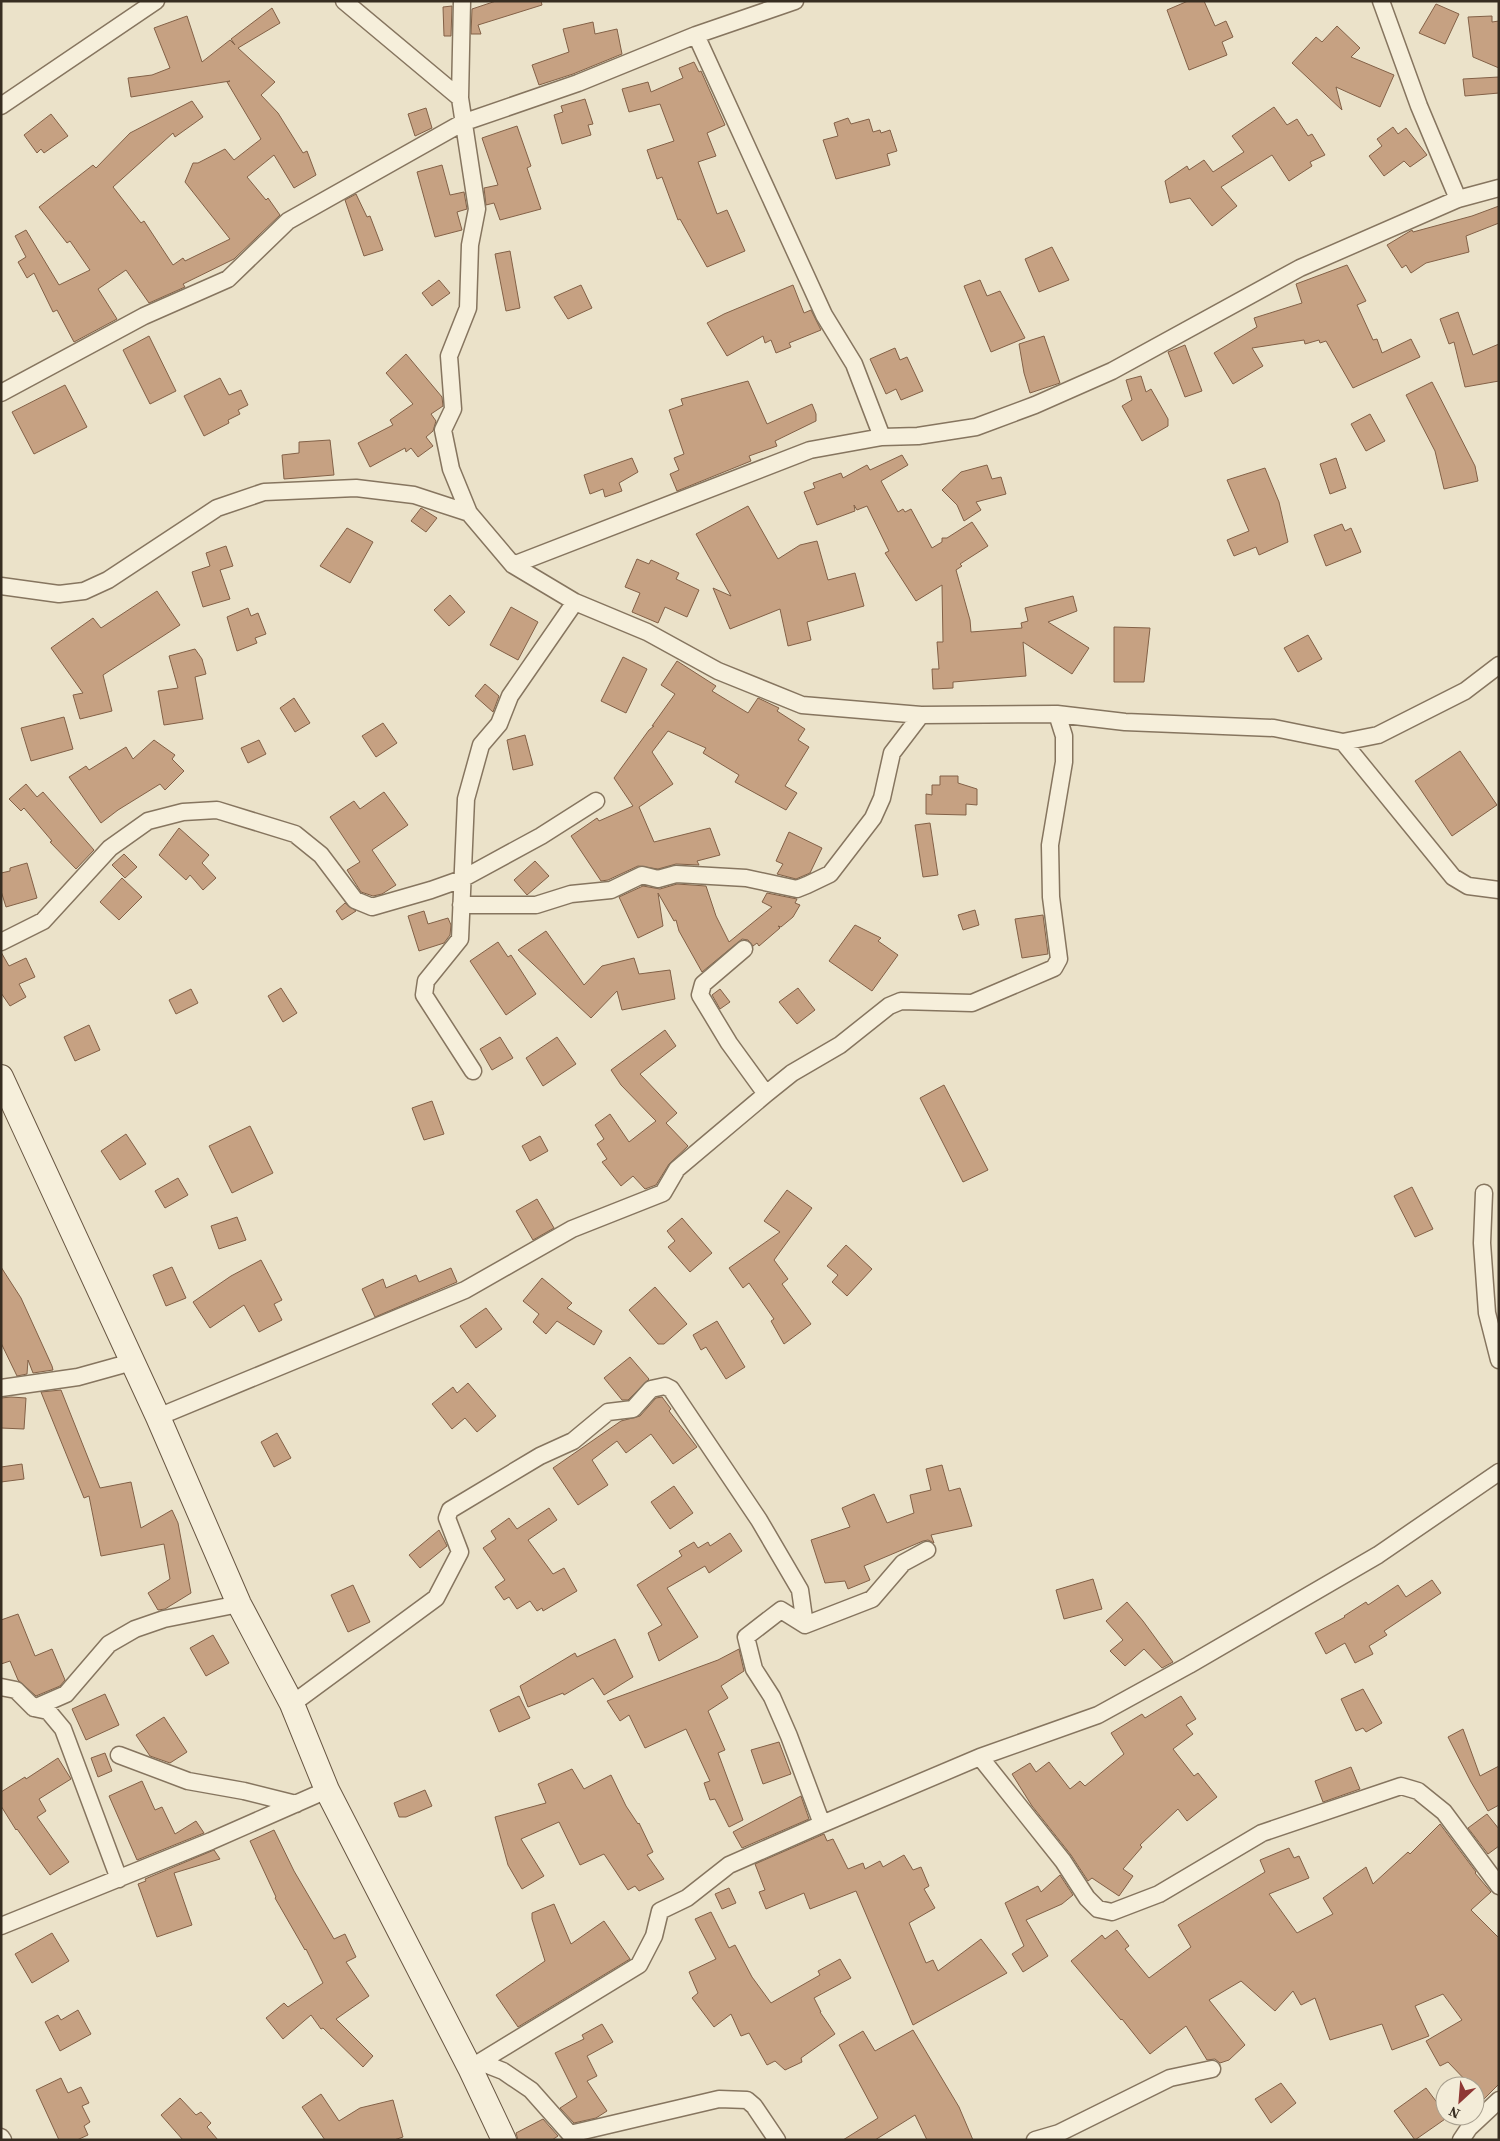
<svg xmlns="http://www.w3.org/2000/svg" width="1500" height="2141" font-family="'Source Serif 4',serif">
  <style>
    .building { fill: #c6a182; stroke: #836147 }
    .lines { fill: none; stroke-linecap: round; stroke-linejoin: round }
    .minor-casing { stroke: #86755f; stroke-width: 19 }
    .secondary-casing { stroke: #685642; stroke-width: 26 }
    .minor { stroke: #f6efdb; stroke-width: 16 }
    .secondary { stroke: #f6efdb; stroke-width: 24 }
  </style>
  <rect width="100%" height="100%" fill="#ebe2c9"/>
  <path class="building" d="M496,1h45l1,4 -64,20 3,9h-10l1,-25z
    M1188,1h16l11,25 11,-5 7,16 -11,5 5,13 -38,15 -22,-60z
    M1436,4l23,10 -14,30 -26,-11z
    M452,6l-1,30h-7l-1,-29z
    M272,8l8,15 -42,25 37,34 -14,13 17,18 25,40 4,-2 9,24 -22,13 -20,-33 -27,22 19,23 2,-2 12,17 -46,44 -51,25 2,3 -36,16 -23,-33 -28,19 19,30 -43,23 -17,-32 -4,2 -19,-39 -7,5 -9,-16 8,-5 -11,-21 11,-6 33,55 31,-15 -20,-29 -3,2 -28,-36 54,-42 3,3 34,-35 62,-32 11,16 -28,20 -2,-4 -60,54 28,36 3,-2 29,44 10,-7 2,3 45,-22 -45,-57 8,-19h5l27,-14 9,11 27,-21 -34,-57 3,-1 -99,16 -3,-19 24,-3 18,-7 -16,-40 33,-12 15,46 28,-22 5,5 -4,-6z
    M1492,16v6l7,-1v47l-26,-11 -5,-40z
    M593,22l2,12 22,-5 5,25 -49,20 -34,11 -7,-20 37,-13 -6,-23z
    M1337,26l23,22 -9,9 43,18 -14,32 -44,-20 6,23 -50,-47 24,-26 6,5z
    M694,62l5,10 2,-1 24,54 -18,8 9,23 -18,6 19,52 10,-4 18,41 -38,16 -27,-48 -2,1 -16,-43 -5,2 -10,-29 27,-9 -14,-37 -31,8 -7,-23 26,-7 3,10 32,-14 -4,-10z
    M1499,77v16l-34,3 -2,-17z
    M585,99l8,25 -5,1 3,10 -29,9 -8,-29 9,-3 -2,-6z
    M1274,107l13,18 10,-6 11,17 4,-2 13,21 -15,7 2,4 -23,15 -17,-26 -51,32 16,19 -25,20 -22,-28 -20,5 -5,-22 22,-15 2,4 15,-10 9,12 31,-20 -12,-16z
    M426,108l6,20 -17,8 -7,-22z
    M51,114l17,22 -24,17 -3,-4 -4,4 -13,-18z
    M848,118l3,6 18,-5 4,13 7,-2 1,3 9,-3 7,21 -10,3 3,11 -54,14 -13,-39 15,-4 -4,-13z
    M517,126l14,40 -4,2 14,41 -41,11 -6,-17 -8,2 -2,-17 14,-3 -16,-47z
    M1393,127l5,7 8,-6 21,27 -17,12 -6,-6 -20,15 -15,-20 13,-10 -5,-7z
    M442,165l8,30 14,-3 3,17 -10,3 5,18 -27,7 -18,-65z
    M356,194l11,23 3,-1 13,34 -19,6 -19,-56z
    M1499,206v17l-33,13 3,16 -43,11 -15,10 -5,-8 -4,3 -15,-23 25,-15 1,2 59,-16z
    M1052,247l17,33 -30,12 -14,-33z
    M510,251l10,57 -14,3 -11,-57z
    M1347,265l19,36 -9,4 16,35 4,-1 5,14 29,-14 9,18 -67,31 -27,-47 -6,2 -1,-3 -14,4 -1,-4 -52,8 11,18 -30,18 -19,-31 43,-26 -3,-9 48,-15 -6,-19z
    M439,280l11,13 -18,13 -10,-13z
    M980,280l7,16 13,-5 25,47 -34,14 -27,-66z
    M581,285l11,23 -24,11 -14,-22z
    M793,285l11,28 7,-3 10,20 -32,13 2,4 -15,6 -5,-13 -6,3 -2,-7 -36,20 -20,-33 17,-9z
    M1458,312l15,43 26,-11v37l-34,6 -11,-45 -5,2 -9,-25z
    M149,336l27,55 -26,13 -27,-54z
    M1044,336l16,47 -30,10 -6,-20 -5,-29z
    M1185,345l17,46 -17,6 -17,-45z
    M895,348l5,12 7,-3 16,34 -22,9 -5,-11 -10,5 -16,-35z
    M406,354l36,43 1,9 -12,8 5,7 -3,10 -7,6 7,9 -15,11 -7,-9 -5,4 -1,-4 -35,19 -12,-24 35,-18 -3,-5 23,-16 -27,-31z
    M1141,376l5,16 5,-3 17,30v7l-26,15 -20,-35 10,-6 -6,-20z
    M220,378l9,17 12,-5 7,15 -10,5 2,4 -12,6 1,3 -25,13 -20,-40z
    M748,381l19,43 45,-20 4,10v7l-41,20 2,5 -28,10 2,5 -74,30 -7,-17 9,-4 -5,-12 10,-4 -15,-44 14,-5 -2,-6z
    M1432,382l43,84 3,15 -34,8 -9,-38 -29,-56z
    M65,385l22,42 -53,27 -22,-42z
    M1370,414l15,27 -19,10 -15,-27z
    M330,440l4,35 -50,4 -2,-24 17,-2v-11z
    M902,455l6,10 -27,16 17,31 5,-3 2,3 6,-3 21,39 10,-6v-4h5l25,-16 16,24 -28,18 2,2 -6,4 14,50 1,12 51,-4 -1,-5 7,-2 -3,-13 48,-12 4,15 -29,11 41,26 -17,26 -49,-32 3,34 -73,6v6l-20,1 -1,-20h7l-2,-27h6l-1,-57 -26,16 -31,-48 4,-2 -22,-45 -10,4 -3,-5 1,6 -38,14 -13,-33 11,-4 -2,-5 28,-10 2,5 24,-13 3,5z
    M632,458l6,14 -19,11 3,8 -17,6 -2,-8 -13,5 -6,-19z
    M1336,458l10,30 -16,6 -10,-30z
    M987,465l5,14 9,-2 5,17 -30,8 5,8 -17,11 -7,-16 -15,-15 19,-18z
    M1265,468l14,34 9,40 -29,13 -3,-8 -22,9 -7,-16 22,-9 -22,-51z
    M748,506l30,53 22,-14 17,-4 11,39 27,-7 9,33 -57,16 4,18 -23,6 -8,-37 -50,20 -17,-41 18,8 -35,-62z
    M421,508l16,10 -11,14 -15,-11z
    M1342,524l3,7 6,-3 10,24 -35,14 -12,-31z
    M347,528l26,14 -23,41 -30,-17z
    M226,546l7,20 -13,4 10,29 -27,8 -11,-35 18,-6 -4,-13z
    M637,559l12,5 2,-4 28,13 -3,6 23,11 -12,27 -22,-10 -7,16 -26,-11 8,-19 -15,-6z
    M157,591l23,34 -77,50 9,36 -32,8 -7,-24 10,-2 -32,-45 42,-30 8,10z
    M450,595l15,17 -16,14 -15,-16z
    M511,607l27,15 -20,38 -28,-15z
    M248,608l3,8 7,-3 8,21 -11,4 2,5 -20,8 -10,-34z
    M1114,627l36,1 -6,54h-30z
    M1308,635l14,24 -24,13 -14,-24z
    M195,649l7,10 4,15 -11,3 8,42 -39,6 -6,-34 20,-3 -9,-32z
    M623,657l24,12 -21,44 -25,-12z
    M677,661l39,25 -4,5 36,22 10,-15 21,10 -2,3 28,18 -7,11 11,7 -24,39 12,7 -11,17 -51,-28 4,-7 -36,-22 3,-5 -38,-17 -16,21 21,32 -34,23 15,35 56,-14 10,27 -23,6 2,4 -23,-1 -18,5 -20,-3 -30,14 -7,1 -30,-45 26,-18 2,3 34,-15 -19,-28 35,-48 5,-4h-2l23,-32 -14,-9z
    M485,684l14,12 -6,16 -18,-16z
    M294,698l16,25 -15,9 -15,-24z
    M64,717l9,32 -42,12 -10,-33z
    M383,723l14,20 -21,14 -14,-21z
    M525,735l8,30 -20,5 -6,-30z
    M154,740l21,15 -3,4 12,12 -19,19 -5,-6 -42,26 -17,13 -32,-46 17,-11 3,4 37,-23 7,12z
    M259,740l7,14 -18,9 -7,-15z
    M1460,751l37,54 -45,31 -37,-55z
    M940,776h18v7l19,6v16l-11,-1v11l-40,-1v-20l6,1v-10h8z
    M26,784l11,13 6,-5 51,58 -18,19 -26,-27 2,-1 -28,-33 -3,3 -12,-12z
    M384,792l24,33 -36,25 24,35 -14,9 -9,2 -12,-4 -14,-22 13,-8 -30,-45 24,-16 6,8z
    M930,823l8,52 -15,2 -8,-52z
    M179,828l30,27 -7,8 14,15 -13,12 -13,-15 -4,5 -27,-25z
    M789,832l33,16 -12,25 -14,6 -19,-5 6,-10 -7,-3z
    M124,854l13,13 -12,11 -13,-13z
    M535,861l14,15 -22,19 -13,-15z
    M27,863l10,35 -31,9 -5,-16v-18l9,-2v-3z
    M122,878l20,19 -23,23 -19,-18z
    M677,884l29,2 10,30 13,26 43,-35 -10,-5 5,-9 30,6 -2,4 5,2 -7,12 -12,10 -3,-1 2,2 -21,18 -2,-3 -4,3 -5,-6 -6,-1 -40,33 -23,-41 -3,-11 -2,1 -16,-28 5,33 -25,12 -19,-41 24,-11 17,3z
    M345,903l11,8 -14,9 -6,-9z
    M975,910l4,15 -16,5 -5,-15z
    M424,911l4,13 20,-6 3,7 -1,10 -6,8 -25,8 -11,-35z
    M1043,915l5,39 -26,4 -7,-39z
    M855,925l26,13 -3,3 20,14 -26,36 -43,-30z
    M546,931l38,54 18,-19 32,-8 5,16 31,-4 5,29 -53,11 -5,-19 -26,27 -73,-68z
    M498,942l10,15 3,-2 25,39 -30,21 -36,-54z
    M1,952l8,14 17,-8 9,19 -16,7 7,13 -16,9 -9,-13z
    M281,988l16,25 -14,9 -15,-26z
    M798,988l17,22 -18,14 -18,-22z
    M191,989l7,14 -22,11 -7,-14z
    M720,989l10,13 -10,7 -8,-14z
    M89,1025l11,25 -25,11 -11,-24z
    M665,1030l11,16 -36,28 37,39 -11,10 22,23 -19,18 -13,21 -11,4 -12,-13 -12,10 -19,-24 5,-3 -10,-15 7,-5 -9,-14 15,-11 19,28 27,-21 -35,-36 -10,-15z
    M500,1037l13,21 -21,12 -12,-21z
    M557,1037l19,27 -33,22 -17,-28z
    M944,1085l44,85 -25,12 -43,-84z
    M432,1101l12,33 -20,6 -12,-32z
    M250,1126l23,47 -41,20 -23,-47z
    M126,1134l20,30 -26,16 -19,-29z
    M540,1136l8,15 -18,10 -8,-15z
    M178,1178l10,17 -23,13 -10,-17z
    M1412,1187l21,42 -18,8 -21,-41z
    M787,1190l25,18 -38,52 14,19 -6,5 29,40 -27,20 -13,-23 3,-2 -25,-36 -6,5 -14,-20 51,-36 -16,-11z
    M537,1199l17,29 -21,12 -17,-29z
    M237,1217l9,23 -27,9 -8,-23z
    M682,1218l30,35 -22,19 -22,-25 7,-6 -8,-10z
    M846,1245l26,24 -25,27 -15,-14 6,-7 -11,-9z
    M261,1260l21,40 -8,4 8,16 -23,12 -15,-27 -34,23 -17,-26 38,-26z
    M1,1267l20,31 31,68 1,4 -20,3 -5,-13 -1,14 -10,2 -16,-33z
    M172,1267l14,31 -20,8 -13,-31z
    M451,1268l6,14 -82,35 -13,-28 21,-10 3,9 30,-13 3,7z
    M542,1278l30,25 -5,5 35,23 -8,14 -37,-24 -11,13 -13,-12 6,-8 -16,-13z
    M655,1287l32,37 -23,20h-6l-29,-34z
    M486,1308l16,21 -26,19 -16,-22z
    M717,1321l28,46 -19,12 -20,-32 -5,3 -8,-15z
    M630,1357l19,22 -21,21h-6l-18,-22z
    M468,1383l28,33 -19,16 -12,-14 -13,11 -20,-25 21,-17 4,6z
    M61,1390l39,98 31,-6 10,46 31,-18 6,13 13,70 -26,16 -7,1 -10,-17 22,-14 -6,-35 -63,12 -12,-60 -5,2 -43,-106z
    M11,1397l15,1 -2,31 -23,-1v-30z
    M662,1397l9,12 -2,2 28,36 -24,17 -22,-30 -25,19 -9,-12 -25,19 16,25 -30,20 -25,-37 68,-47 19,-5 16,-18z
    M277,1433l14,25 -17,9 -13,-25z
    M22,1464l2,15 -23,3v-15z
    M942,1465l7,26 11,-3 12,38 -41,9 3,8 -6,-3 -5,1 -59,25 6,14 -22,9 -3,-8 -20,2 -14,-43 39,-13 -8,-19 32,-14 13,29 27,-10 -4,-18 21,-5 -5,-21z
    M674,1486l19,27 -23,16 -19,-27z
    M549,1508l8,12 -29,20 25,34 11,-6 13,23 -34,20 -1,-3 -5,3 -7,-10 -13,8 -8,-12 -5,3 -9,-13 10,-7 -22,-32 13,-9 -5,-8 18,-13 8,11z
    M439,1530l8,16 -27,22 -11,-13z
    M730,1533l12,18 -33,22 -4,-7 -38,22 31,49 -39,24 -11,-28 14,-8 -25,-40 45,-29 -3,-5 15,-9 4,6 10,-6 2,4z
    M1093,1579l9,30 -38,10 -8,-29z
    M1432,1580l9,13 -57,38 3,4 -18,11 4,8 -18,9 -10,-20 -19,11 -11,-21 30,-16 -1,-1 22,-14 2,3 30,-20 8,12z
    M353,1585l17,37 -22,10 -17,-37z
    M1127,1602l16,19 30,41 -11,6 -18,-19 -19,17 -15,-15 13,-11 -17,-19z
    M18,1614l17,42 17,-7 13,31 -5,6 -24,10 -18,-16 -8,-19 -9,3v-44z
    M213,1635l16,28 -23,13 -16,-28z
    M615,1639l18,38 -29,18 -11,-17 -29,17 -1,-2 -35,14 -8,-21 55,-33 2,4z
    M739,1649l5,22 -23,15 7,12 -20,13 17,39 -7,3 25,67 -14,7 -14,-28 -5,1 -6,-17 6,-2 -24,-52 -41,19 -16,-33 -9,6 -13,-20 111,-41z
    M1363,1689l19,34 -16,9 -3,-4 -7,3 -15,-32z
    M105,1694l14,31 -33,15 -14,-31z
    M519,1696l11,22 -31,14 -9,-22z
    M1181,1696l15,23 -10,6 7,9 -20,15 21,27 4,-3 19,24 -30,24 -9,-12 -38,36 2,2 -19,22 10,7 -14,20 -27,-18 -4,3 -17,-26 -39,-49 -20,-32 18,-11 6,9 13,-10 21,27 10,-8 5,5 39,-32 -13,-21 31,-19 3,4z
    M164,1717l23,35 -17,11 -20,-7 -14,-21z
    M1463,1729l17,47 19,-10v39l-11,6 -17,-29 -23,-45z
    M779,1742l12,32 -28,10 -12,-34z
    M105,1753l7,18 -14,6 -7,-19z
    M58,1758l13,21 -32,20 7,12 -9,6 32,45 -19,13 -33,-46 -1,1 -15,-24v-14l24,-15 1,2z
    M1351,1767l9,22 -37,13 -8,-21z
    M572,1769l12,20 27,-14 15,31 12,18 1,-1 14,29 -6,3 17,24 -25,12 -4,-5 -7,4 -24,-36 -24,11 -21,-43 -38,17 23,37 -22,13 -14,-24 -13,-48 51,-14 -8,-19z
    M142,1781l13,29 7,-3 13,27 21,-13 8,12 -67,27 -28,-64z
    M425,1790l7,16 -26,11h-7l-5,-14z
    M801,1796l8,23 -67,29 -9,-16z
    M1487,1814l12,15v17l-11,8 -20,-26z
    M1440,1824l36,48 -1,1 16,19 -20,18 28,28v146l-15,15 -9,-9v-4h-4l-23,-24 -8,4 -14,-25 36,-21 -19,-26 -28,12 14,30 -37,14 -10,-26 -52,16 -15,-42 -14,7 -8,-14 -18,20 -34,-30 -32,19 36,45 -16,15 -9,3 -5,-4 -8,1 -21,-34 -36,28 -28,-35 -1,1 -50,-59 31,-26 3,4 12,-9 12,16 -4,3 24,29 42,-31 -13,-22 87,-53 -5,-12 29,-12 5,10 5,-2 10,22 -40,16 28,39 36,-19 -10,-16 43,-31 7,17 35,-32 2,2z
    M274,1830l20,41 40,68 11,-5 11,23 -10,5 23,34 -33,23 37,37 -10,11 -40,-39 -2,1 -10,-14 -28,24 -17,-21 18,-15 4,4 35,-24 -17,-34 -1,1 -30,-52 1,-1 -26,-56z
    M824,1834l3,7 6,-2 15,30 15,-6 2,6 15,-8 3,6 21,-12 9,15 8,-3 8,19 -5,3 11,19 -26,15 17,40 7,-3 5,11 43,-32 26,34 -94,52 -57,-134 -46,18 -6,-16 -38,16 -7,-17 6,-2 -10,-26z
    M214,1850l6,9 -46,14 18,52 -35,12 -19,-53 8,-3 -1,-2z
    M1060,1875l13,20 -11,9 -36,16 22,36 -25,16 -11,-18 12,-8 -19,-43 33,-17 3,6z
    M729,1888l7,15 -14,6 -7,-15z
    M554,1904l17,40 33,-23 26,38 -112,68 -22,-32 49,-34 -13,-42v-6z
    M711,1912l18,36 6,-3 17,32 19,26 49,-28 -2,-4 22,-12 11,19 -37,20 7,14h-1l15,22 -34,24 1,4 -17,8 -10,-9 -8,4 -18,-32 -8,3 -10,-22 -17,13 -22,-29 6,-5 -9,-21 27,-13 -21,-40z
    M52,1933l17,28 -37,22 -17,-29z
    M78,2010l13,24 -31,17 -15,-29 13,-7 3,5z
    M602,2024l11,18 -26,14 10,20 -10,5 20,30 -11,7 -22,5 -14,-15 17,-11 -22,-44 29,-14 -2,-4z
    M913,2030l46,77 14,33h-46l-12,-25 -40,25h-32l35,-22 -39,-73 24,-14 12,20z
    M61,2078l7,15 13,-6 8,16 -7,3 8,16 -6,4 4,9 -11,5h-18l-23,-50z
    M1281,2083l15,20 -25,20 -16,-24z
    M1426,2088l19,25v3l3,1 -33,23 -21,-29z
    M321,2094l18,27 21,-13 33,-8 10,37 -9,3h-69l-23,-33z
    M180,2098l16,17 5,-3 10,11 -4,4 11,13h-35l-22,-25z
    M543,2119l15,17 -6,4h-34l-2,-7z"/>
  <g class="lines">
    <g class="minor-casing">
      <path id="minor" d="M344,1l116,97
        M462,1l-2,97 17,111 -7,36 -2,63 -19,48 4,53 -10,21 8,39 18,44
        M1381,1l38,105 39,93
        M696,35l128,280 30,49 28,73
        M1,106l155,-105
        M1,393l143,-77 84,-37 60,-58 174,-98 116,-40 118,-48 99,-34
        M513,565l297,-115 72,-13 36,-1 58,-9 59,-22 77,-34 188,-103 158,-69 41,-11
        M1,586l58,8 25,-3 24,-11 109,-72 47,-16 92,-4 58,7 55,18 44,52 62,37 72,30 71,39 84,34 119,10 136,-1 68,8 149,6 69,14 35,-7 87,-44 34,-26
        M1343,742l110,135 15,9 31,4
        M461,905h75l35,-11 40,-4 31,-15 16,4 18,-5 70,4 51,11 10,-4 23,-11 43,-56 9,-20 10,-45 29,-38
        M1,942l42,-21 67,-73 38,-27 35,-9 34,-2 78,24 26,21 34,45 17,7 59,-17 31,-11 79,-43 55,-35
        M744,949l-41,35 -3,11 29,48 37,51
        M473,1071l-49,-76 2,-14 34,-42 6,-140 15,-54 18,-21 11,-28 65,-94
        M1484,1193l-2,50 5,70 12,47
        M1,1388l77,-11 54,-15
        M158,1417l307,-127 107,-61 91,-36 14,-24 89,-75 26,-21 48,-28 49,-39 12,-5 71,2 82,-35 5,-9 -8,-62 -1,-52 14,-83v-26l-7,-22
        M1,1687l15,3 18,18 14,3 15,18 56,150
        M292,1704l144,-106 24,-46 -13,-34 3,-8 90,-54 33,-15 35,-29 25,-3 18,-20 14,-3 6,3 88,131 41,70 5,35
        M34,1708l32,-14 43,-50 26,-15 29,-10 75,-15
        M119,1755l69,26 56,10 52,13
        M980,1757l83,104 24,37 11,11 14,3 47,-18 103,-61 139,-47 17,5 26,21 55,74
        M822,1824l-33,-88 -17,-39 -18,-28 -8,-32 35,-27 24,15 67,-26 31,-36 24,-13
        M1,1926l210,-85 116,-51
        M480,2062l23,9 28,19 39,44 149,-35 28,1 7,6 23,34
        M470,2068l169,-103 15,-29 6,-25 27,-13 42,-33 93,-41 158,-67 118,-42 91,-50 189,-110 121,-83
        M1,2137l2,3
        M1035,2140l24,-7 111,-55 42,-9
        M1461,2140l8,-12 30,-28"/>
    </g>
    <g class="secondary-casing">
      <path id="secondary" d="M1,1077l157,340 81,187 53,100 35,86 143,278 34,72"/>
    </g>
    <use href="#minor" class="minor"/>
    <use href="#secondary" class="secondary"/>
  </g>
  <rect width="1500" height="2141" fill="none" stroke="#372d21" stroke-width="5"/>
  <g transform="translate(1460 2101) rotate(206)"><circle r="24" fill="#f3ecd8" stroke="#a8a08f"/>
  <path d="M0-4L9 19L0 12L-9 19Z" fill="#8f3734"/>
  <text y="-8" font-size="14" font-weight="bold" text-anchor="middle" fill="#372d21">N</text>
  </g>
</svg>
